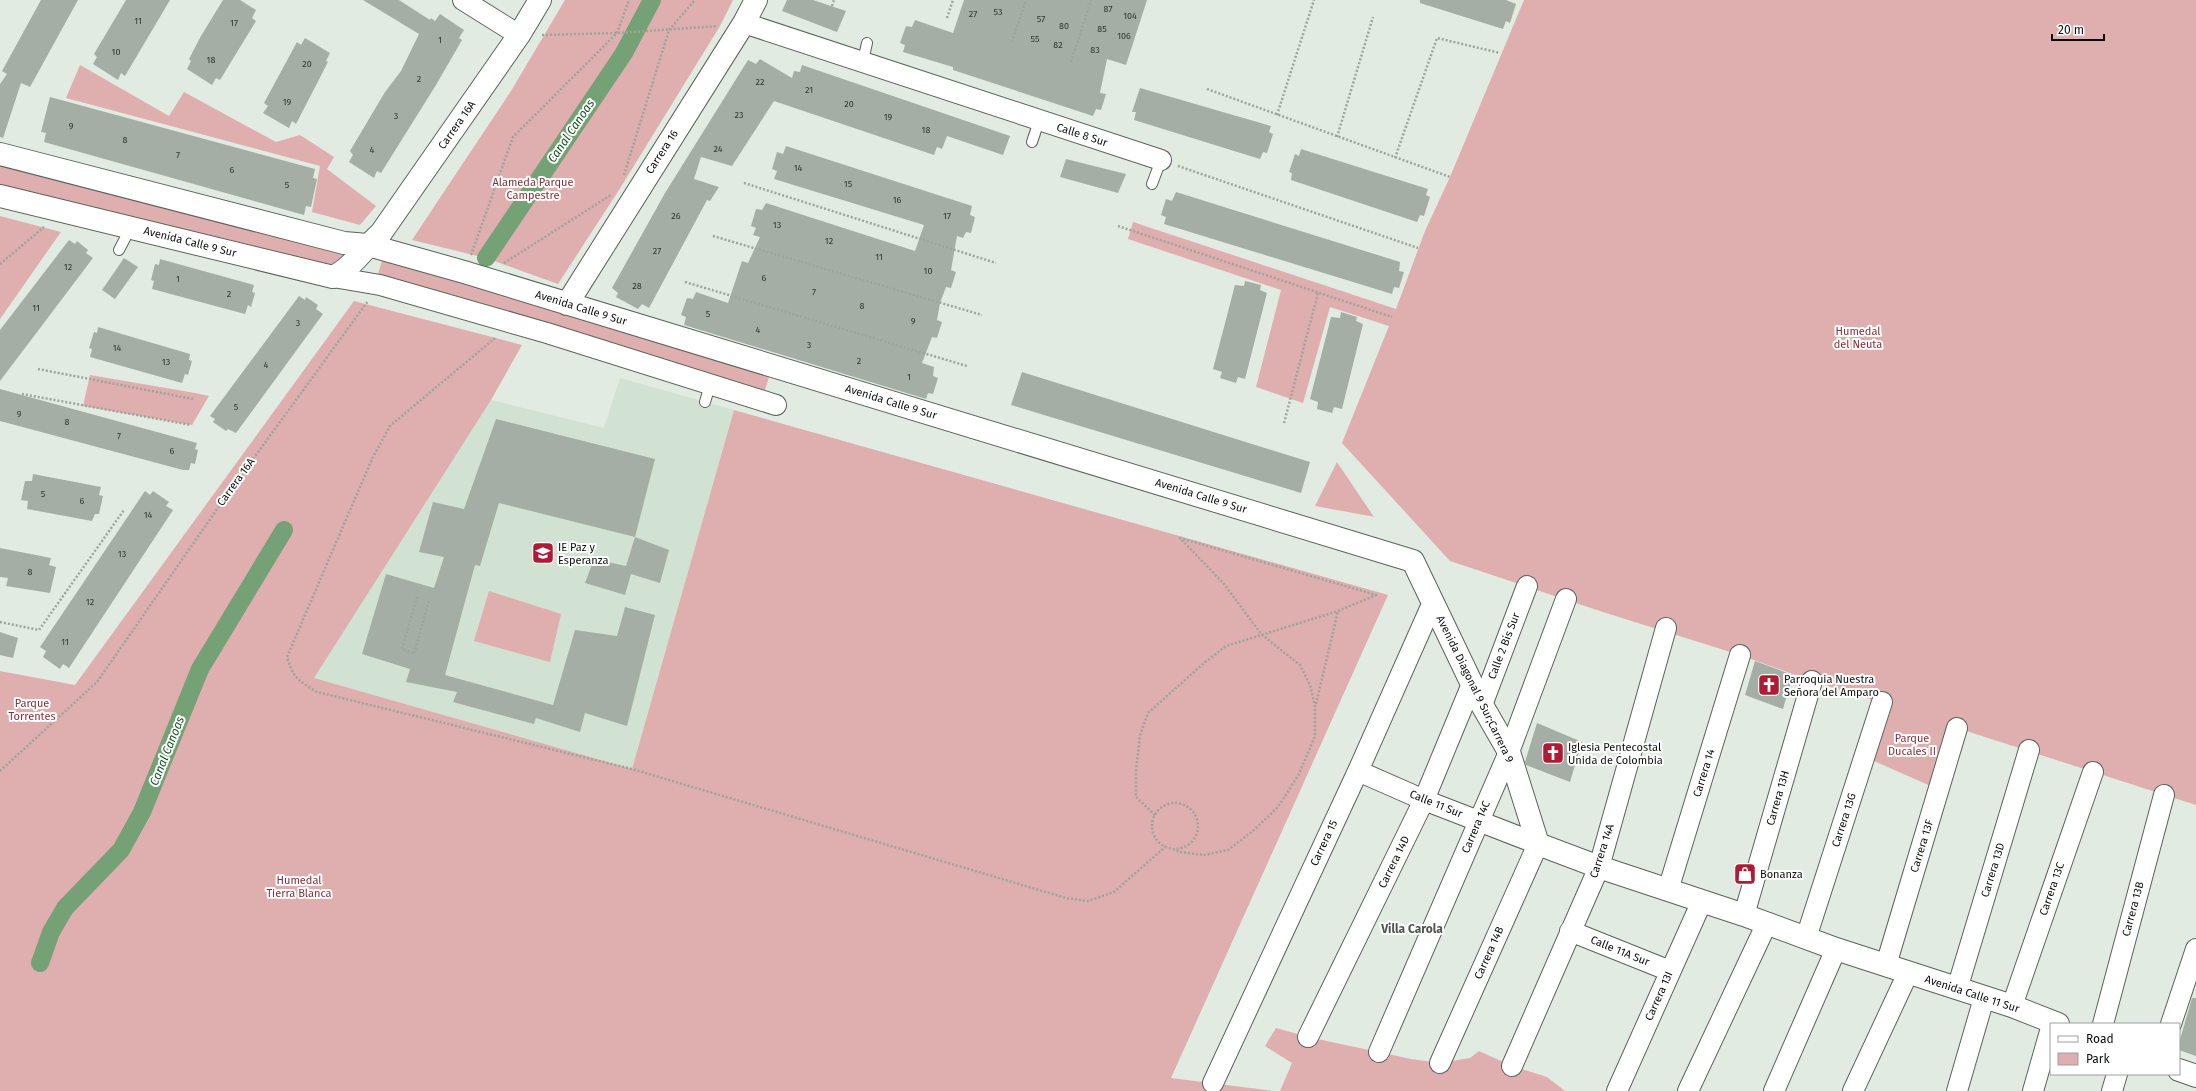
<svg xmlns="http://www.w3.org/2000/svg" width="2196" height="1091" font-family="'Fira Sans',sans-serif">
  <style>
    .built { fill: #d2e2d2 }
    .green { fill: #dfaeae }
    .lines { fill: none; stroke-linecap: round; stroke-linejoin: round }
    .canal { stroke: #74a176; stroke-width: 18 }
    .building { fill: #a5aea5 }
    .lane-casing { stroke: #5b635b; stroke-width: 12 }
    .street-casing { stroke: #5b635b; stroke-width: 22 }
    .secondary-casing { stroke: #5b635b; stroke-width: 24 }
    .path { stroke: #9ca49c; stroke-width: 2.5; stroke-dasharray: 2 2; stroke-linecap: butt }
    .lane { stroke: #fff; stroke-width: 10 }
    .street { stroke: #fff; stroke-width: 20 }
    .secondary { stroke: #fff; stroke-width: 22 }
    .labels { text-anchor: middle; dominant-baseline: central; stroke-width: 4; stroke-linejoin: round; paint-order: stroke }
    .number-label { font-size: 9px; fill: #313631 }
    .street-label { font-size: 11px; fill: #0a0e0a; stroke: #fff }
    .park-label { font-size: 11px; fill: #813237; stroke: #fff }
    .poi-label { font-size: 11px; fill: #0a0e0a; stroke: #fff; text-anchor: start }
    .water-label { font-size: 12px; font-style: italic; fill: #0f531b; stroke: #fff }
    .neighbourhood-label { font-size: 12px; font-weight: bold; fill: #4e564e; stroke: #fff }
  </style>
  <rect width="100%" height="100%" fill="#e1ebe1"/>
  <path class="built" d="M620,378l114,32 -102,359 -319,-91 178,-278 113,28z"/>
  <path class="green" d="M565,0h168l-13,26 -101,164 -61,94 -72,-26 -74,-18 99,-149z
    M1524,0h672v805l-239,-77 -24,59 -59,-26 18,-55 -80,-25 -72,-26 -134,-42 -156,-52 -108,-118 47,-117 -59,-19 -27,96 -47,-16 25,-97 -153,-51 5,-17 263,87 29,-78 25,-54z
    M80,65l89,51 15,-24 92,50 24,-7 34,22 -7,12 49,37 -16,19 -48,-13 8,-46 -254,-68z
    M0,164l198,53 142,32 4,6 -1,5 -10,5 -333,-80z
    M0,216l61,16 -61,87z
    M383,257l386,120 -5,16 -386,-119z
    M354,301l168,44 -31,55 -177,278 318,91 102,-359 654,185 -217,483 102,13h-1273v-420l75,14z
    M90,375l105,18 14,3 -17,29 -109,-19z
    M1337,462l37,55h1l-60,-11z
    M489,591l72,23 -11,48 -76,-21z
    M1276,1028l32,9 103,22 29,4 30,-5 9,-7 33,15 35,11 18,14h-285l12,-28 -27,-17z"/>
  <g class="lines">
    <path class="canal" d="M486,258l138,-205 28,-53
      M40,963l11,-31 14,-24 56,-58 21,-38 58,-143 84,-139"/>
  </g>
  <path class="building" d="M41,0h37l-48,87 -9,-4 -18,55 -3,-1v-53l7,-10 -5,-3z
    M126,0h44l-45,76 -4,-3 -3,7 -25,-16 4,-7 -3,-3z
    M223,0h17l16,10 -4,8 4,3 -36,59 -4,-2 -4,7 -25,-16 4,-8 -2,-2 12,-23z
    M363,0h36l31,20 1,-2 4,3 5,-7 24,16 -5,8 3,2 -26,45 -55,88 -4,-2 -3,7 -25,-16 4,-7 -3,-4 35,-59 16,-21 18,-37z
    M787,0h26l33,11 -9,21 -55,-21z
    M964,0h183l-21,65 -19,-6 -7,34 6,1 -5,16 -5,-1 -3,7 -140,-46v-3l-50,-15 2,-7 -5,-2 6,-17 6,1 3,-7 38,13z
    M1420,0h86l10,4 -6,19 -4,-2 -3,8 -83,-26z
    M305,38l25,15 -4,8 2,1 -32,62 -4,-3 -3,7 -26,-15 5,-7 -4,-3 33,-61 4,3z
    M760,59l32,19 2,-7 6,1 2,-7 208,71 -7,19 -56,-19 -5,13 -5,-2 -3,8 -160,-54 -42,65 -31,-9 -7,22 25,8 -9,14 -3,-1 -58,108 -7,-4 -4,5 -22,-12 2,-4 -6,-5 53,-95 83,-133 8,4z
    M1140,88l131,38 -2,6 4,2 -6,19 -4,-1 -3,7 -126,-39 2,-8h-4z
    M50,97l265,72 -2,9 4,1 -6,28 -5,-1 -2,9 -260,-73 2,-9 -5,-1z
    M786,146l186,60 -2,9 5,2 -4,16 -5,-1 -3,6 -6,-2 -6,34 5,2 -5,16 -5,-1 -6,16 -3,17 5,2 -5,16 -5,-1 -10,26 12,4 -1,9 5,2 -5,16 -5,-1 -2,6 -242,-74 2,-8 -5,-2 6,-17 6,1 3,-7 32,11 14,-42 6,2 12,-26 -7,-2 3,-7 -5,-2 5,-17 6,1 4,-7 149,48 9,-26 -150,-46 3,-8 -5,-2 5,-17 6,2z
    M1301,149l127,40 -2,6 4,2 -6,19 -4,-1 -3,7 -126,-42 1,-7 -3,-1 6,-18 4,2z
    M1066,159l60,15 -8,19 -58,-16z
    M1176,192l224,70 -1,9 5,1 -5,16 -5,-1 -2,7 -228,-70 2,-7 -5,-2 5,-16 6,2z
    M69,240l6,4 2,-3 11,9 -2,3 7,5 -93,123v-51z
    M124,258l14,9 -23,32 -13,-9z
    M160,259l94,26 -2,7 3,1 -4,14 -3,-2 -3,9 -93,-25 2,-8 -3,-1 4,-16 4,1z
    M1245,281l16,4 -1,5 7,3 -22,86 -7,-2 -2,6 -16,-5 2,-6 -9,-3 22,-84 9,1z
    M299,296l6,4 1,-3 12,8 -2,4 7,5 -87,119 -8,-4 -2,2 -13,-9 2,-3 -5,-3z
    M1341,312l16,5 -1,4 7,3 -21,85 -8,-2 -2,6 -15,-4 1,-7 -8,-3 21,-82 9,1z
    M98,327l92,27 -1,6 3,1 -4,14 -3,-1 -3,9 -92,-26 2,-8 -3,-1 5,-16 3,1z
    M1022,372l288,90 -9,31 -290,-88z
    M0,389l197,54 -2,6 3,1 -3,14 -4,-1 -2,7h-6l-183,-49z
    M496,419l159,40 -20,78 -136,-34 -19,63 -5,-1 -30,110 108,30 22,-75 42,6 8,-29 30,8 -28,111 -42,-13 -5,19 -44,-14 -2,6 -81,-22 4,-10 -51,-10 4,-13 -48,-15 24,-80 48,14 10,-31 -25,-5 14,-50 31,7z
    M33,474l68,13 -2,8 4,1 -4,18h-4l-3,7 -65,-12 1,-8 -7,-1 4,-19h7z
    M145,491l5,4 3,-4 16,11 -3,4 7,4 -104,158 -6,-4 -3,5 -17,-12 3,-6 -6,-4z
    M635,537l34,13 -9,33 -29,-9 -6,21 -40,-12 9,-24 32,7z
    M0,548l51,10 -2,7 7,2 -6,26 -44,-7 2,-8 -8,-1z
    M0,632l18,6 -5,20 -13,-3z
    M1755,661l38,14 -10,34 -38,-14z
    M1537,723l45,19 -12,40 -44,-17 -1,-3z
    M2192,998h4v58l-17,-6v-7z"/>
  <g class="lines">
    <g class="lane-casing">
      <path id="lane" d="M863,61l4,-18
        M1032,142l7,-21
        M1152,184l9,-24
        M119,250l12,-23
        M705,402l5,-17"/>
    </g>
    <g class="street-casing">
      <path id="street" d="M463,0l56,35
        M744,23l417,137
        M333,277l47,8 167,48 229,72
        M1482,705l45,-119
        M1358,771l66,29 114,44 -98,219
        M1668,890l72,-235
        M1744,915l68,-234
        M1570,931l100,40
        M1806,938l76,-236
        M1886,965l71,-237
        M1957,989l72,-239
        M2012,1006l81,-234
        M2103,1024l61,-229
        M2171,1024l25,-75
        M1308,1037l116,-237 48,-116
        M1379,1052l130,-300 57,-153
        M1512,1066l87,-199 67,-239
        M1213,1083l145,-312 75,-169
        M1617,1091l85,-190
        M1688,1091l79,-168
        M1774,1091l62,-142
        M1853,1091l55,-118
        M1957,1091l27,-93
        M2033,1091l18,-63
        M2112,1091l5,-17"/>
    </g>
    <g class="secondary-casing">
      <path id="secondary" d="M0,154l344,89 24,2 96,27 949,289 69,144 27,47 29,92 61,23 145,48 92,34 176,57 46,18
        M0,196l333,81c19,-9 32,-30 48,-44l138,-198 21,-35
        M567,304l177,-281 12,-23
        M2179,1070l17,6"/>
    </g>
    <path class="path" d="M832,6l2,-6
      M947,18l6,-18
      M542,35l75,-2 101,-7
      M1012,42l14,-42
      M1071,62l20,-62
      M1207,89l243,88
      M1277,115l37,-115
      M1337,137l36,-120
      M1395,158l42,-120 63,15
      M1178,166l240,82
      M624,175l45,-145 26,-30
      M744,183l252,80
      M1118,226l274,91
      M713,236l269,79
      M471,255l42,-118 104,-104 12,-33
      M504,263l107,-68
      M0,264l44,-37
      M685,282l282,84
      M495,338l-105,88 -18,33 -85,198c6,21 12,24 30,35l315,77 434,129 22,3 26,-9 51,-45
      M38,369l155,30
      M22,394l169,31
      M1284,423l34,-130
      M417,597l-15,52 12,5 15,-54
      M0,622l39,8 85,-120
      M1316,704l22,-93
      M0,771l97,-89 132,-190 139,-191
      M1152 826a23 23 0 1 1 46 0a23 23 0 1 1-46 0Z
      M1155,815l-19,-18v-26l4,-36 8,-22 56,-50 22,-17 112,-35 38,-16 -196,-57 44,46 37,50 39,31 10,20 5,21v30l-16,38 -21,33 -25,24 -25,19 -24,5 -25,-3 -5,-3"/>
    <use href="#lane" class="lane"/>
    <use href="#street" class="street"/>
    <use href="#secondary" class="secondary"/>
  </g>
  <defs>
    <g id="school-square" transform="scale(1.15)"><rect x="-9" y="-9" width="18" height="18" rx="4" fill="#af1b35" stroke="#fff"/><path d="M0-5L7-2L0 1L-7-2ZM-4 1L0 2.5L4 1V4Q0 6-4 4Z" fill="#fff"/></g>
    <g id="church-square" transform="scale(1.15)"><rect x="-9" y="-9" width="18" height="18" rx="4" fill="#af1b35" stroke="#fff"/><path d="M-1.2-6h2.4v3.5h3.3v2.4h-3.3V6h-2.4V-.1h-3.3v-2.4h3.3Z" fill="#fff"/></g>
    <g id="shop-square" transform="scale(1.15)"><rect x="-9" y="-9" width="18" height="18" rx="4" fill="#af1b35" stroke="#fff"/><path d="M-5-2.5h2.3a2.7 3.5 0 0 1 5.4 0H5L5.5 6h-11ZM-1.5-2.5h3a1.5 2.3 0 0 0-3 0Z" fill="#fff"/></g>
  </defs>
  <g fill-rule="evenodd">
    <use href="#school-square" x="543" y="553"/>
    <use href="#church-square" x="1769" y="685"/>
    <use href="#church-square" x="1553" y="753"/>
    <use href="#shop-square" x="1745" y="874"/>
  </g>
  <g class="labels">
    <g class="number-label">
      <text x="1108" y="9">87</text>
      <text x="998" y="12">53</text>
      <text x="973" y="14">27</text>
      <text x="1130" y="16">104</text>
      <text x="1041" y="19">57</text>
      <text x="138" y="21">11</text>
      <text x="234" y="23">17</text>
      <text x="1064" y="26">80</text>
      <text x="1102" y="29">85</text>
      <text x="1124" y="36">106</text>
      <text x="1035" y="39">55</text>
      <text x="440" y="40">1</text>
      <text x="1058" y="45">82</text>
      <text x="1095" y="50">83</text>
      <text x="116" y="52">10</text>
      <text x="211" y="60">18</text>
      <text x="307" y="64">20</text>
      <text x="419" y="79">2</text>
      <text x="760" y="82">22</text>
      <text x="809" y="90">21</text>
      <text x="287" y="102">19</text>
      <text x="849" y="104">20</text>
      <text x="739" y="115">23</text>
      <text x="396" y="116">3</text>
      <text x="888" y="117">19</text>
      <text x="71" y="126">9</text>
      <text x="926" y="130">18</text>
      <text x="125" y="140">8</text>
      <text x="718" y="149">24</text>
      <text x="372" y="150">4</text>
      <text x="178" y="155">7</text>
      <text x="798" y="168">14</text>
      <text x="232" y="170">6</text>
      <text x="848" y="184">15</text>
      <text x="287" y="185">5</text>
      <text x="897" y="200">16</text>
      <text x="676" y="216">26</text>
      <text x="947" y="216">17</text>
      <text x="777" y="225">13</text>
      <text x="829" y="241">12</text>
      <text x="657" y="251">27</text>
      <text x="879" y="257">11</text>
      <text x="68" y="267">12</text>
      <text x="928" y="271">10</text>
      <text x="764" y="278">6</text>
      <text x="178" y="279">1</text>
      <text x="637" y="286">28</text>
      <text x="814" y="292">7</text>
      <text x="229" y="294">2</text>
      <text x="862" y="306">8</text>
      <text x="36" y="308">11</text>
      <text x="708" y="314">5</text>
      <text x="913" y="321">9</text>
      <text x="298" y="323">3</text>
      <text x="758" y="330">4</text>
      <text x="809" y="345">3</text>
      <text x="117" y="348">14</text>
      <text x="859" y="361">2</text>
      <text x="166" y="362">13</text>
      <text x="266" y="365">4</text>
      <text x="909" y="377">1</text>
      <text x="236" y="407">5</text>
      <text x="19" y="414">9</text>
      <text x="67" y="422">8</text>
      <text x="119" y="436">7</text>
      <text x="172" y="451">6</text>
      <text x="43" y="494">5</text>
      <text x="82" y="501">6</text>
      <text x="148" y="515">14</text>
      <text x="122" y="554">13</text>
      <text x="30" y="572">8</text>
      <text x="90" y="602">12</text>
      <text x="65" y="642">11</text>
    </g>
    <g class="street-label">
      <text transform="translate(457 125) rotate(-55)">Carrera 16A</text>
      <text transform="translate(1082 135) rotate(18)">Calle 8 Sur</text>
      <text transform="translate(662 152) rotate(-57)">Carrera 16</text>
      <text transform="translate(190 242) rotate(14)">Avenida Calle 9 Sur</text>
      <text transform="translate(581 308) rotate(17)">Avenida Calle 9 Sur</text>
      <text transform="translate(891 402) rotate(17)">Avenida Calle 9 Sur</text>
      <text transform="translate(236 482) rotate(-54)">Carrera 16A</text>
      <text transform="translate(1201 496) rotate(17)">Avenida Calle 9 Sur</text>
      <text transform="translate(1504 646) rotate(-69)">Calle 2 Bis Sur</text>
      <text transform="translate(1475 689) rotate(64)">Avenida Diagonal 9 Sur;Carrera 9</text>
      <text transform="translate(1704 773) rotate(-73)">Carrera 14</text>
      <text transform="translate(1778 798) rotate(-74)">Carrera 13H</text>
      <text transform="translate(1436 804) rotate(22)">Calle 11 Sur</text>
      <text transform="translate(1844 820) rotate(-72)">Carrera 13G</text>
      <text transform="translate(1476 827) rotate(-67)">Carrera 14C</text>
      <text transform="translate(1324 843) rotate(-65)">Carrera 15</text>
      <text transform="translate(1922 846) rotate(-73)">Carrera 13F</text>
      <text transform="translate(1602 851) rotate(-72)">Carrera 14A</text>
      <text transform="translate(1394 862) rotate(-64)">Carrera 14D</text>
      <text transform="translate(1993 870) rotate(-73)">Carrera 13D</text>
      <text transform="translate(2052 889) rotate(-71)">Carrera 13C</text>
      <text transform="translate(2133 909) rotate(-75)">Carrera 13B</text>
      <text transform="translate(1620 951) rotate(22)">Calle 11A Sur</text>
      <text transform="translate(1489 953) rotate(-66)">Carrera 14B</text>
      <text transform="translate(1972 994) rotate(18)">Avenida Calle 11 Sur</text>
      <text transform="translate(1659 996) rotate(-66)">Carrera 13I</text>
    </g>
    <g class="park-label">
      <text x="533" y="182">Alameda Parque<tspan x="533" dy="13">Campestre</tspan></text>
      <text x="1858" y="331">Humedal<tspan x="1858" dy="13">del Neuta</tspan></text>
      <text x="32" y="703">Parque<tspan x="32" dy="13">Torrentes</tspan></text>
      <text x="1912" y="738">Parque<tspan x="1912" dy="13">Ducales II</tspan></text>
      <text x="299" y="880">Humedal<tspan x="299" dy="13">Tierra Blanca</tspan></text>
    </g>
    <g class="poi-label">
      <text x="558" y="547">IE Paz y<tspan x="558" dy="13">Esperanza</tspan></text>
      <text x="1784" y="679">Parroquia Nuestra<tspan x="1784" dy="13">Señora del Amparo</tspan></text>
      <text x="1568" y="747">Iglesia Pentecostal<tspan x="1568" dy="13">Unida de Colombia</tspan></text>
      <text x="1760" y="874">Bonanza</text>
    </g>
    <g class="water-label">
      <text transform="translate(571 131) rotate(-56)">Canal Canoas</text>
      <text transform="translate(167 751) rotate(-68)">Canal Canoas</text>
    </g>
    <g class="neighbourhood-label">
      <text x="1412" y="929">Villa Carola</text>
    </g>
  </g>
  <rect x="2050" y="1023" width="130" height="52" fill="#ffffff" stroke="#9d9f9d"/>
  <rect x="2058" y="1036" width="20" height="6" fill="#ffffff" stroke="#9d9f9d"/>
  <text x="2086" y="1043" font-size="12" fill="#0a0e0a">Road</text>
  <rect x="2058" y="1053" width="20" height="12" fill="#dfaeae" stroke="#9d9f9d"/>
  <text x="2086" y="1063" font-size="12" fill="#0a0e0a">Park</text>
  <path d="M2052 34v6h52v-6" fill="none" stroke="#0a0e0a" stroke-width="2"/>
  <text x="2058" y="34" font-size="12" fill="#0a0e0a" stroke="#ffffff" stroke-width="3" paint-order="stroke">20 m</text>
</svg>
